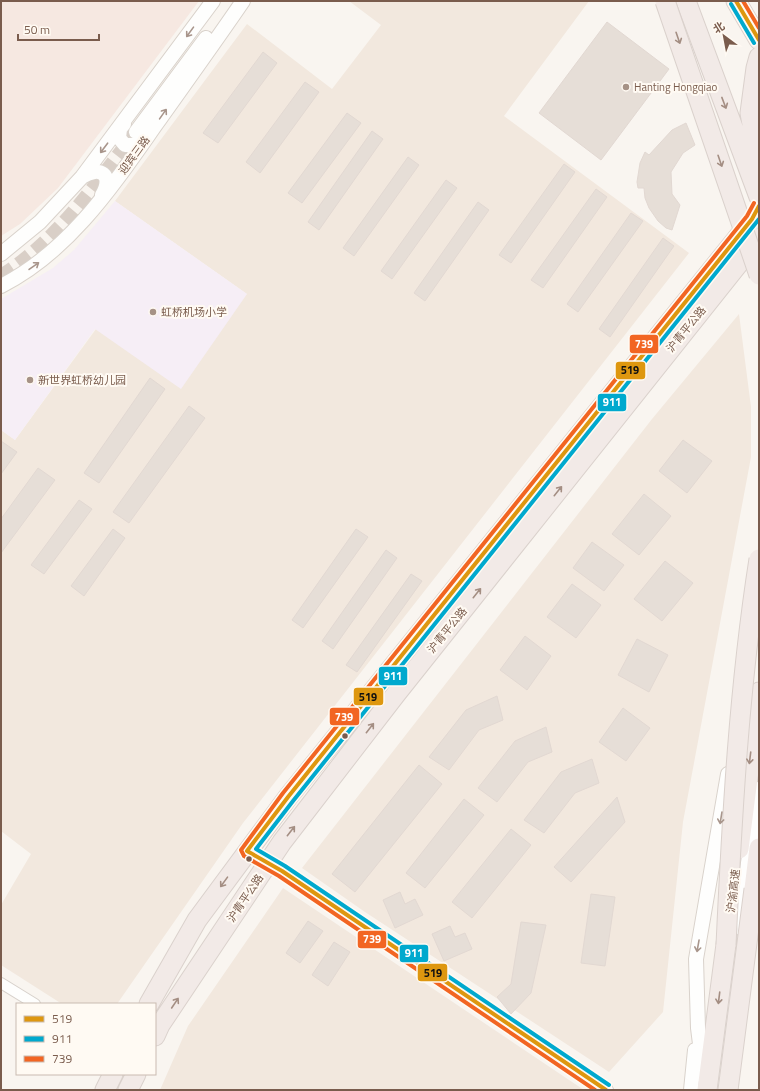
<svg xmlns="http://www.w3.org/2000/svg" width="760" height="1091" font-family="'Titillium Web','Noto Sans SC',sans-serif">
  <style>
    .residential { fill: #f2e8de }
    .commercial { fill: #f6e8e1 }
    .education { fill: #f6eef6 }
    .building { fill: #e6ded7; stroke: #e2d8d2 }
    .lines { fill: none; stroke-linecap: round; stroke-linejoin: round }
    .secondary-tunnel { stroke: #d9cfc7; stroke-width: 14; stroke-dasharray: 14 7; stroke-linecap: butt }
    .street-casing { stroke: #d7d1cb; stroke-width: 12 }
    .secondary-casing { stroke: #d9d2cb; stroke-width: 16 }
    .highway-casing { stroke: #dad1cc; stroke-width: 21 }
    .street { stroke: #fefefd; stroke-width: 10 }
    .secondary { stroke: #fefefd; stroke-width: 14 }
    .highway { stroke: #f2eae7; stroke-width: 19 }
    .highway-bridge-casing { stroke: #dad1cc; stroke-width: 21; stroke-linecap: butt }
    .highway-bridge { stroke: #f2eae7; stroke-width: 19 }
    .bus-1-casing { stroke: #fffaf3; stroke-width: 7 }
    .bus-2-casing { stroke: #fffaf3; stroke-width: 7 }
    .bus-3-casing { stroke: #fffaf3; stroke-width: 7 }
    .bus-1 { stroke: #de970f; stroke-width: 4 }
    .bus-2 { stroke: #00a9ce; stroke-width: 4 }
    .bus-3 { stroke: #f26522; stroke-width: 4 }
    .oneway { stroke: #a8958b }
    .oneway2 { stroke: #a48e83 }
    .poi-dot { fill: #a69286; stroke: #fffaf3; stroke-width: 1.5 }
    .bus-dot { fill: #7a5c4d; stroke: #fffaf3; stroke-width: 1.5 }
    .labels { text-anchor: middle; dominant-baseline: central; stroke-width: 4; stroke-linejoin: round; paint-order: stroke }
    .poi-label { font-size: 11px; fill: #7a5c4d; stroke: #fffaf3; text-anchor: start }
    .street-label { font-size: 11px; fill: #7a5c4d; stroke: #fffaf3 }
    .line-badge { stroke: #fffaf3; stroke-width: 1.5 }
    .badge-label { font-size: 11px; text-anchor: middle; font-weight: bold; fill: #fff }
    .pale-badge-label { font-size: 11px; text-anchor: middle; font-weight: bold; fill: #111 }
  </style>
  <rect width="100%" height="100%" fill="#f9f5f0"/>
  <path class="residential" d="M349,1h240l-85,115 185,137 -446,570 -126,181h-55l-61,-39v-60l30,-51 -30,-23v-401l14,10 81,-111 151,-35 -132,-93 132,-177 85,65 49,-64z
    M739,314l12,93v50l-68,365 -20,190 -54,60 -244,-160 -63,-44 350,-449z
    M283,888l301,202h-424l28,-64z"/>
  <path class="commercial" d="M1,1h198l-141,187 -38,36 -19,12z"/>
  <path class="education" d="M115,201l132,93 -66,95 -86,-60 -80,111 -14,-10v-131l52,-31 21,-18z"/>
  <path class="building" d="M607,22l62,47 -68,91 -62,-47z
    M263,52l14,11 -59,80 -15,-10z
    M305,82l14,10 -59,81 -14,-11z
    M347,113l14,10 -59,80 -14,-10z
    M686,123l9,22 -12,8 -12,19 1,22 8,11 -8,25 -6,-2 -8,-7 -9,-13 -4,-10 -1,-10h-6l-1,-6 3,-19 5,-11 4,3 23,-25z
    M372,131l11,8 -64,91 -11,-8z
    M408,157l11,8 -65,91 -11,-8z
    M564,164l11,8 -64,91 -12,-8z
    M446,180l11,8 -65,91 -11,-8z
    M596,189l11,8 -64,91 -12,-8z
    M478,202l11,8 -64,91 -11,-8z
    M631,213l12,8 -65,91 -11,-8z
    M663,238l11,8 -64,91 -11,-8z
    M150,378l15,11 -66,94 -15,-10z
    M189,406l16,12 -76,105 -16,-11z
    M683,440l29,21 -25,32 -28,-22z
    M1,441l16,11 -16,22z
    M38,468l17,12 -54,73v-34z
    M644,494l27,22 -32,39 -27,-21z
    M79,500l13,9 -48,65 -13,-9z
    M113,529l12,9 -41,58 -13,-10z
    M356,529l12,8 -65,91 -11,-8z
    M592,542l32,23 -20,26 -31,-23z
    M386,550l11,8 -64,91 -11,-8z
    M665,561l28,22 -31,38 -28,-22z
    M411,574l11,7 -65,91 -11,-7z
    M572,584l29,21 -25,33 -29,-21z
    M525,636l26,20 -24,34 -27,-20z
    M637,639l31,16 -19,37 -31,-17z
    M497,696l6,24 -24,10 -30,40 -20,-13 37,-47z
    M623,708l27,20 -24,33 -27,-19z
    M546,727l6,25 -24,10 -31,40 -19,-14 37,-47z
    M592,759l7,24 -24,10 -31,40 -20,-13 37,-48z
    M419,765l23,19 -87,108 -23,-18z
    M617,797l8,25 -54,60 -17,-15z
    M464,799l20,16 -59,73 -19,-15z
    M511,829l20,16 -59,73 -20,-16z
    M400,892l5,12 10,-5 8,16 -28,13 -12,-28z
    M591,894l24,3 -10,69 -24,-3z
    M308,921l15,10 -23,32 -14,-10z
    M521,922l25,3 -15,68 -20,21 -14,-17 14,-13z
    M450,926l5,11 10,-4 7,16 -28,12 -12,-27z
    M334,942l16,10 -22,34 -16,-11z"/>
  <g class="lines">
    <path class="secondary-tunnel" d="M1,276c55,-34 93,-90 132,-140"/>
    <g class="street-casing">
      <path id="street" d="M1,983l34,21"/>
    </g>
    <g class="secondary-casing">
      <path id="secondary" d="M124,124l-4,5 -1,9 6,7h10l10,-7
        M136,132l70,-94
        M82,177c18,-12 32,-2 20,18
        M1,254l39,-32 42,-45 131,-176
        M1,286c69,-35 113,-102 156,-163 29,-41 58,-81 86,-122
        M247,851l35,20 324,219
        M741,928l1,-25 17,-114
        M704,1076l-6,-48 -2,-69 32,-185
        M691,1090l4,-40"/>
    </g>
    <g class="highway-casing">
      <path id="highway" d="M686,1l73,196
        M736,1l23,39
        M759,57l-3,11 -6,45 9,49
        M739,849l20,-157
        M754,889l5,-41
        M149,1004l48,-84 91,-123 471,-586
        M155,1036l5,-11 122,-183 114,-148 363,-456
        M105,1090l8,-16
        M128,1090l8,-16
        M707,1090l21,-161"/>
    </g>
    <use href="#street" class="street"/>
    <use href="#secondary" class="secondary"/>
    <use href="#highway" class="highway"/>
    <g class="highway-bridge-casing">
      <path id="highway-bridge" d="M665,1l94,274
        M726,945c6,-129 13,-258 33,-386
        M728,1090l26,-201"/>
    </g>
    <use href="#highway-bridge" class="highway-bridge"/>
    <g class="bus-1-casing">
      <path id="bus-1" d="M736,1l23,39
        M606,1090l-324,-219 -35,-20 41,-54 464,-578 7,-13"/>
    </g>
    <g class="bus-2-casing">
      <path id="bus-2" d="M731,4l23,39
        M609,1085l-324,-219 -29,-17 37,-48 466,-582"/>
    </g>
    <g class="bus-3-casing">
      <path id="bus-3" d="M743,1l16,27
        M595,1090l-316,-214 -35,-20 -3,-6 42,-57 464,-577 7,-13"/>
    </g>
    <use href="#bus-1" class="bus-1"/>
    <use href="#bus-2" class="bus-2"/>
    <use href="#bus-3" class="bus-3"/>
  </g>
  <defs><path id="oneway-shaft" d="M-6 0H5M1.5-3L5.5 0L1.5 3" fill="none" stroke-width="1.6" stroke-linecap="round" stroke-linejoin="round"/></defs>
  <g class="oneway">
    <use href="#oneway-shaft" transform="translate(190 32) rotate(126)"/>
    <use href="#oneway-shaft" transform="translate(163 114) rotate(-55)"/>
    <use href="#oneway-shaft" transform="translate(104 148) rotate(127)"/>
    <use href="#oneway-shaft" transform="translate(34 266) rotate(-35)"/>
    <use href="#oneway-shaft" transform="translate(721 818) rotate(99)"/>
    <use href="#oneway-shaft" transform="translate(698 946) rotate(100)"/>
  </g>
  <g class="oneway2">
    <use href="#oneway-shaft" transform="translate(678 38) rotate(71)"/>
    <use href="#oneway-shaft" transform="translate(724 103) rotate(69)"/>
    <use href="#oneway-shaft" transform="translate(720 161) rotate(71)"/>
    <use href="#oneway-shaft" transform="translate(558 491) rotate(-51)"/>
    <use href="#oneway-shaft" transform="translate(477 593) rotate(-51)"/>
    <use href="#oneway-shaft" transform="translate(370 728) rotate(-52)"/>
    <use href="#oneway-shaft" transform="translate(750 758) rotate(97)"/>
    <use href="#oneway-shaft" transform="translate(291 831) rotate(-52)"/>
    <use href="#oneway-shaft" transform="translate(224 882) rotate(126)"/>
    <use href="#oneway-shaft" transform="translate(719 998) rotate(97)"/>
    <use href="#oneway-shaft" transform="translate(175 1003) rotate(-56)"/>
  </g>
  <g class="poi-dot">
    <circle cx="626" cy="87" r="4"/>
    <circle cx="153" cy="312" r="4"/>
    <circle cx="30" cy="380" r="4"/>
  </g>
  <g class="bus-dot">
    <circle cx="345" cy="736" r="3.5"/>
    <circle cx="249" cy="859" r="3.5"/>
  </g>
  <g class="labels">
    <g class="poi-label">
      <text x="634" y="87">Hanting Hongqiao</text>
      <text x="161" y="312">虹桥机场小学</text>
      <text x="38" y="380">新世界虹桥幼儿园</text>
    </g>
    <g class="street-label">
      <text transform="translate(134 155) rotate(-54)">迎宾三路</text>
      <text transform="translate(686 329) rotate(-51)">沪青平公路</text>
      <text transform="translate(447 630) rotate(-51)">沪青平公路</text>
      <text transform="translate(733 891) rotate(-83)">沪渝高速</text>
      <text transform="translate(245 898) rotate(-56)">沪青平公路</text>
    </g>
  </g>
  <g class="line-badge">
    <rect x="629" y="334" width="30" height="20" rx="4" fill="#f26522"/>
    <rect x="615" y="361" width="31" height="19" rx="4" fill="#de970f"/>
    <rect x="597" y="393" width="30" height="19" rx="4" fill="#00a9ce"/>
    <rect x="378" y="666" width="30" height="20" rx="4" fill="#00a9ce"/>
    <rect x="353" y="687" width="31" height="19" rx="4" fill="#de970f"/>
    <rect x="329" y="707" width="31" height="19" rx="4" fill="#f26522"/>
    <rect x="357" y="930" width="30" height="19" rx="4" fill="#f26522"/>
    <rect x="399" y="944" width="30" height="19" rx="4" fill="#00a9ce"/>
    <rect x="417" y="963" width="31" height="19" rx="4" fill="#de970f"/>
  </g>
  <g class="badge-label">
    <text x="644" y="348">739</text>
    <text x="612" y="406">911</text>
    <text x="393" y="680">911</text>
    <text x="344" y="721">739</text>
    <text x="372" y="943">739</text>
    <text x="414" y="957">911</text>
  </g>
  <g class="pale-badge-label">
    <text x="630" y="374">519</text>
    <text x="368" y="701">519</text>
    <text x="433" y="977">519</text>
  </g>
  <rect width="760" height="1091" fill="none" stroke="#7a5c4d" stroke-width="4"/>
  <rect x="16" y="1003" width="140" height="72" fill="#fffaf3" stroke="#cabbb1"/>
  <rect x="24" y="1016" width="20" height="6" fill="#de970f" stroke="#cabbb1"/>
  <text x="52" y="1023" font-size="12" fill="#7a5c4d">519</text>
  <rect x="24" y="1036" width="20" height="6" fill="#00a9ce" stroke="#cabbb1"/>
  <text x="52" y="1043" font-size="12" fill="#7a5c4d">911</text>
  <rect x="24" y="1056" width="20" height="6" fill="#f26522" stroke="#cabbb1"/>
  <text x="52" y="1063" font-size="12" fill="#7a5c4d">739</text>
  <g transform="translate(724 36) rotate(328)" stroke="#fffaf3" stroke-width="3" paint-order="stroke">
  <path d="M0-3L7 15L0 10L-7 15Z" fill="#7a5c4d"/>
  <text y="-6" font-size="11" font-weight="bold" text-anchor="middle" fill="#7a5c4d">北</text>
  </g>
  <path d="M18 34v6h81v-6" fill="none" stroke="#7a5c4d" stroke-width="2"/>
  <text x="24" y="34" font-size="12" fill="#7a5c4d" stroke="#fffaf3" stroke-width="3" paint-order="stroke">50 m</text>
</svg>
